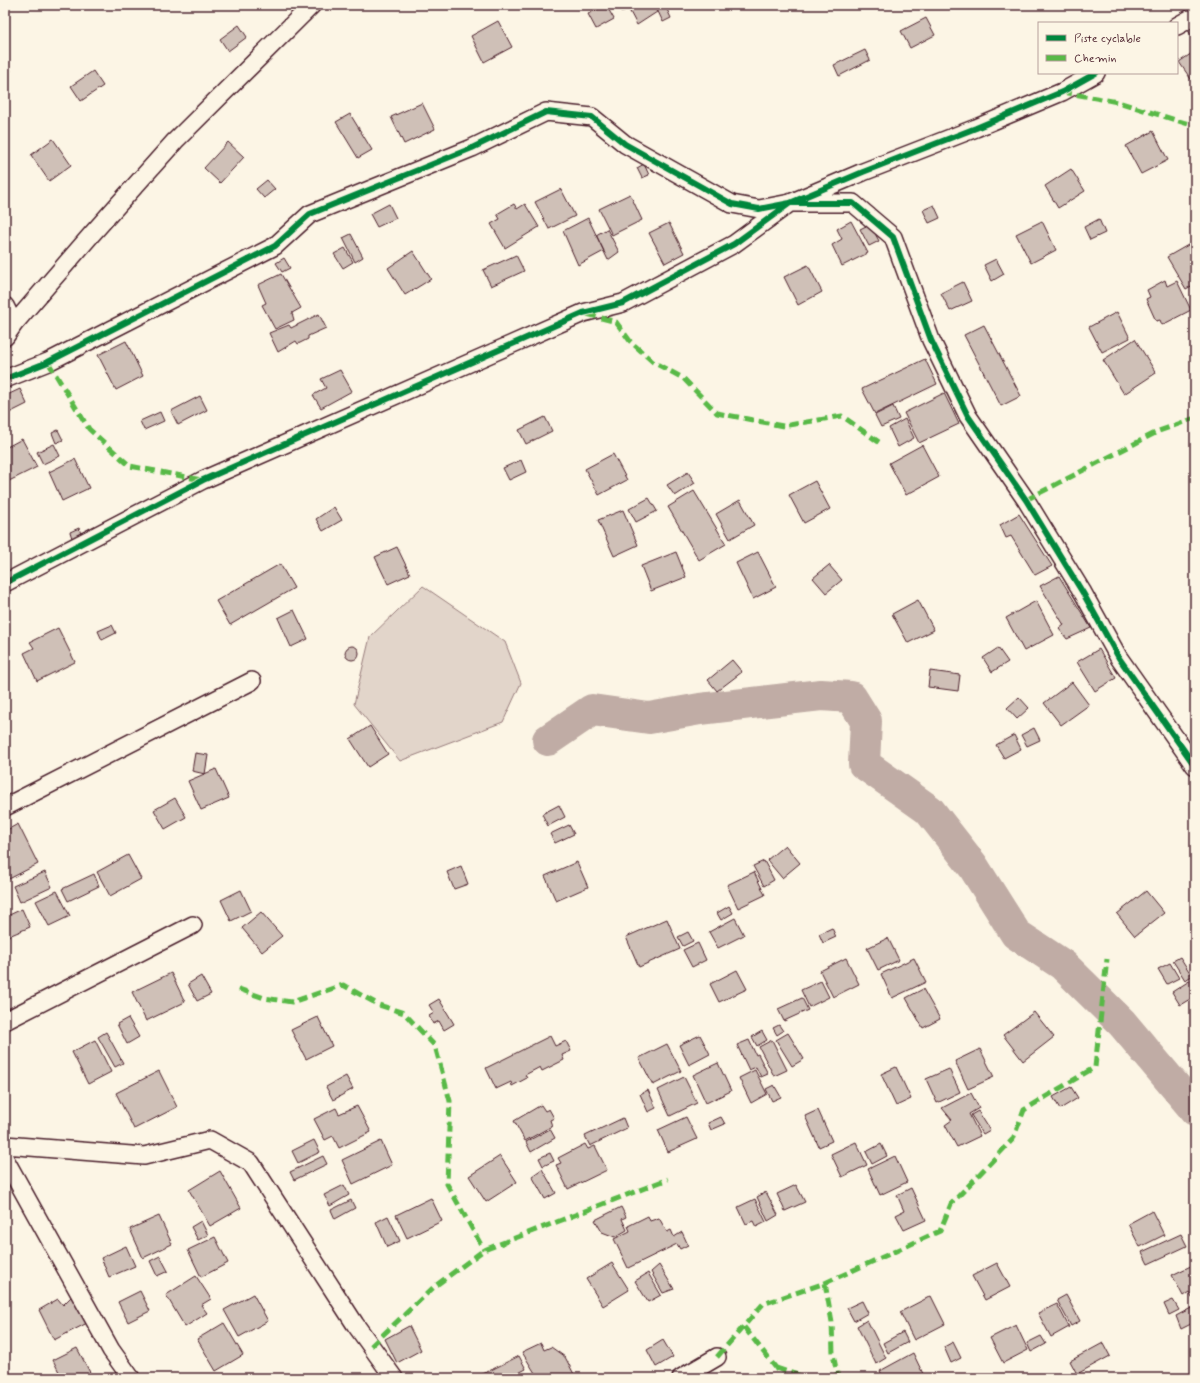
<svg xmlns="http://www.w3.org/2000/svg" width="1200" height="1383" font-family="Mynerve,sans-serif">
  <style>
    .green { fill: #e2d5ca; stroke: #967a7a }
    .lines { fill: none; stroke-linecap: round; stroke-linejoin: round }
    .river { stroke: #c0aca5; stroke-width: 32 }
    .building { fill: #cfc0b7; stroke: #4a1f2b }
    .street-casing { stroke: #4a1f2b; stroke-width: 20 }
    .street { stroke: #fcf5e5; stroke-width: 17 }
    .quiet { stroke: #58b947; stroke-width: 5; stroke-dasharray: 10 5; stroke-linecap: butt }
    .cycleway-casing { stroke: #fcf5e5; stroke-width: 8 }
    .cycleway { stroke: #00873e; stroke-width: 6 }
  </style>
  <rect width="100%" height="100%" fill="#fcf5e5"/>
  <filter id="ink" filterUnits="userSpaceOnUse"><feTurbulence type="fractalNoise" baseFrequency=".025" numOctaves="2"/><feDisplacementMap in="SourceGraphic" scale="8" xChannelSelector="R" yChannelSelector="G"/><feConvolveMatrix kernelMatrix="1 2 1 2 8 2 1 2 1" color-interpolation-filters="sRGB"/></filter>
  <g filter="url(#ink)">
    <path class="green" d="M423,586l82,56 16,41 -18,39 -103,39 -46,-57 16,-67z"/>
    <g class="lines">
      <path class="river" d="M548,740l44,-30 57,8 51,-9 121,-14 30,2 15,24 -2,43 65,46 44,56 43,68 47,31 59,58 73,87"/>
    </g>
    <path class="building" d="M605,5h1l8,14 -18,10 -8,-15z
      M617,5h36l4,7 -20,13 -9,-17 -6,4z
      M655,5h10l6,13 -8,4z
      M1195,8v33l-15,-23z
      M926,18l9,17 -25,13 -9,-17z
      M498,21l14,26 -28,15 -13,-26z
      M239,25l8,12 -19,14 -8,-12z
      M865,50l5,10 -31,16 -5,-11z
      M1195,51v34l-16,-23z
      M5,60l6,11 -6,3z
      M93,71l10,15 -22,15 -10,-15z
      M422,103l13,26 -31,15 -13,-27z
      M350,114l22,36 -14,8 -22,-36z
      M1153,131l15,29 -27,14 -15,-28z
      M53,139l18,26 -22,16 -18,-26z
      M228,142l16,15 -24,26 -16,-15z
      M644,164l5,11 -7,3 -5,-10z
      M1071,169l14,22 -27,17 -13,-22z
      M267,180l8,9 -11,9 -8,-9z
      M561,189l14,27 -26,13 -14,-27z
      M630,194l12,26 -30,15 -13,-26z
      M389,204l7,14 -19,9 -7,-13z
      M514,204l3,5 8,-5 14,23 -34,21 -14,-24 9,-5 -3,-5z
      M934,205l6,13 -11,5 -6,-13z
      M588,218l16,33 -26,14 -15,-34z
      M1099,219l6,14 -15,7 -6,-13z
      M851,221l17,32 -26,13 -10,-21 10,-6 -5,-10z
      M1042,221l14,29 -25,13 -15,-29z
      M669,223l15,30 -19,10 -16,-30z
      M870,224l9,17 -10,5 -9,-17z
      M607,229l12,23 -11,8 -12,-25z
      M351,234l12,23 -8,5 -12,-24z
      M1195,241v43l-9,5 -19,-32z
      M345,248l8,14 -10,6 -9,-14z
      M413,251l18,28 -26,16 -17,-27z
      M516,255l8,16 -33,15 -8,-16z
      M284,258l6,10 -8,4 -6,-9z
      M996,259l8,15 -12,7 -8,-16z
      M808,265l14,27 -24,13 -14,-28z
      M281,274l20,34 -9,5 2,7 -19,9 -13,-24 4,-2 -8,-18z
      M1165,280l2,6 10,-5 14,29 -29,15 -2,-5 -4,1 -10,-22 4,-2 -3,-7z
      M963,282l9,19 -22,10 -9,-18z
      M1117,312l13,26 -28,14 -13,-25z
      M319,314l7,14 -18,8v3l-10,5 -2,-3 -18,11 -9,-19 20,-8 2,3z
      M984,325l37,71 -20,10 -37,-71z
      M1135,339l21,34 -32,21 -21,-34z
      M126,341l17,35 -27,14 -18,-35z
      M925,359l12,25 -62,30 -13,-25z
      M340,370l12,21 -31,17 -8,-13 13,-7 -5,-9z
      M20,389l7,15 -20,10 -2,-6v-12z
      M944,393l15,31 -40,19 -15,-30z
      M200,396l7,14 -29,15 -7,-14z
      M893,406l6,13 -18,8 -6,-12z
      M160,412l4,9 -20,9 -4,-9z
      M545,417l7,14 -26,13 -7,-14z
      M905,419l9,19 -16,9 -9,-19z
      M58,430l5,10 -7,3 -4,-10z
      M22,439l15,28 -30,15 -2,-4v-30z
      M54,444l6,12 -17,8 -6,-12z
      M922,445l17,32 -33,18 -17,-32z
      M613,454l14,26 -28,15 -14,-26z
      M75,459l14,29 -27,13 -13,-29z
      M521,460l5,12 -17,8 -6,-12z
      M688,472l7,11 -20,13 -8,-11z
      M815,481l15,28 -26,14 -15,-28z
      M694,491l32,53 -27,16 -31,-53z
      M649,498l8,13 -21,11 -7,-13z
      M740,500l14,25 -24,14 -14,-25z
      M334,507l8,13 -19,11 -7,-12z
      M623,510l15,35 -24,11 -16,-36z
      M1019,514l33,52 -17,9 -24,-39 -5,2 -6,-13z
      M79,528l3,9 -9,4 -3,-9z
      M397,547l13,27 -22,10 -13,-27z
      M676,552l10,25 -35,14 -10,-25z
      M758,552l18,35 -23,12 -17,-36z
      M280,564l14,24 -64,37 -14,-24z
      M829,565l13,15 -16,13 -13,-15z
      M1059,576l32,52 -24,11 -8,-10 5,-4 -24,-39z
      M918,600l16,30 -26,13 -16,-29z
      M1036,601l18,34 -30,16 -18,-33z
      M294,610l14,29 -17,8 -13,-29z
      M112,625l4,8 -14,7 -4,-9z
      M58,628l17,34 -38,19 -13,-28 10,-5 -4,-6z
      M345 653a7 7 0 1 1 14 0a7 7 0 1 1-14 0Z
      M998,648l10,14 -16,10 -9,-14z
      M1099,649l17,29 -21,13 -18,-29z
      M732,660l10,12 -25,19 -9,-11z
      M930,671l30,4 -2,16 -30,-4z
      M1072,682l17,23 -28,20 -17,-22z
      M1019,697l10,11 -12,11 -10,-11z
      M370,726l18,28 -20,13 -18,-28z
      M1034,728l6,12 -13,6 -6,-11z
      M1014,735l7,14 -17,9 -8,-13z
      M195,753l13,2 -3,19 -13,-3z
      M216,769l13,29 -28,12 -13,-29z
      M175,798l11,19 -21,12 -11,-19z
      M559,805l6,12 -17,9 -6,-12z
      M18,824l20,40 -29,15 -4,-8v-40z
      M569,825l5,9 -19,9 -5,-9z
      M785,845l15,18 -18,15 -15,-18z
      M128,855l13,24 -31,17 -13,-24z
      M764,861l10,19 -10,6 -11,-20z
      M577,862l11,25 -32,14 -11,-25z
      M461,866l7,18 -14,5 -7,-17z
      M45,872l7,15 -32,15 -7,-16z
      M754,872l11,23 -27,13 -11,-23z
      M94,874l5,12 -31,15 -6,-12z
      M241,890l10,21 -20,10 -10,-21z
      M57,891l13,25 -21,10 -13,-25z
      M1146,891l18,22 -29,23 -18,-22z
      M729,906l4,7 -12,7 -4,-7z
      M22,909l8,18 -21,9 -4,-8v-11z
      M261,912l21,24 -20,16 -20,-24z
      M735,918l9,17 -26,13 -9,-16z
      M667,919l13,30 -41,18 -13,-30z
      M832,928l4,9 -13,6 -4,-9z
      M688,932l5,9 -10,5 -5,-9z
      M888,938l11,22 -21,10 -11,-22z
      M698,943l8,17 -14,7 -9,-17z
      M1180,957l12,19 -7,4 -12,-19z
      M846,958l13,26 -26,13 -13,-26z
      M914,958l12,24 -34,16 -11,-24z
      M1170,963l9,15 -12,6 -9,-15z
      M737,970l10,19 -28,13 -9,-18z
      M171,973l14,29 -39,19 -14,-29z
      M201,976l10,18 -14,7 -9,-17z
      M1194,978l1,3v15l-15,9 -8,-13z
      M821,981l8,16 -20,10 -8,-17z
      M923,989l17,30 -17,9 -17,-30z
      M802,998l6,12 -24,11 -6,-12z
      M439,999l15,25 -10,6 -5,-9 -6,3 -4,-8 5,-3 -5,-8z
      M1034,1012l20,25 -31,24 -20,-26z
      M318,1017l14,29 -26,13 -15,-29z
      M128,1018l11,19 -12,7 -10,-20z
      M779,1025l4,6 -6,4 -4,-7z
      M762,1031l5,9 -10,6 -5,-9z
      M106,1032l17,31 -8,4 -17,-30z
      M788,1033l16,26 -12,7 -16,-26z
      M700,1035l10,19 -21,11 -10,-20z
      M550,1036l5,10 11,-5 5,10 -9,4 2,5 -22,11 -2,-4 -15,8 2,3 -15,8 -1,-4 -15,7 -10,-21z
      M95,1040l16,32 -23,12 -16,-32z
      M749,1040l7,15 2,-1 10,20 -7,3 -5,-10 -7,3 -12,-25z
      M772,1040l15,30 -13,6 -15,-29z
      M667,1044l14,27 -28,14 -14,-27z
      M980,1049l14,28 -26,12 -13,-28z
      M718,1063l13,28 -25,12 -13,-28z
      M896,1067l15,32 -15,7 -15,-32z
      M949,1069l11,23 -23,11 -11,-24z
      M755,1070l12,24 -16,9 -12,-25z
      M159,1071l18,36 -43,22 -18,-36z
      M346,1076l7,13 -20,11 -7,-13z
      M684,1077l13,26 -27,13 -12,-26z
      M774,1085l7,12 -9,4 -6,-12z
      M1071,1087l7,11 -18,11 -7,-12z
      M648,1090l8,18 -8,4 -8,-18z
      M971,1093l8,15 -10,6 11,22 -23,11 -12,-22 7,-5 -10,-12z
      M541,1105l4,6 4,-2 5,9 -4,2 2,6 -27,15 -11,-20z
      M357,1106l14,26 -32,16 -6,-12 -8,4 -11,-21 22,-11 3,6z
      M818,1110l14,31 -13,6 -14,-31z
      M978,1111l12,19 -7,4 -12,-19z
      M686,1117l11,22 -29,13 -10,-22z
      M721,1117l4,7 -14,6 -3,-7z
      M623,1118l4,10 -37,18 -5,-10z
      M550,1129l5,9 -24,14 -5,-10z
      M314,1140l6,12 -22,11 -6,-12z
      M381,1141l11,24 -39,19 -11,-24z
      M856,1142l11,23 -25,12 -11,-23z
      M585,1144l3,5 7,-3 12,24 -39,19 -12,-24 5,-2 -3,-5z
      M881,1144l6,12 -15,8 -6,-12z
      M550,1153l4,8 -11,5 -4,-8z
      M323,1156l4,8 -33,16 -4,-8z
      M500,1156l17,26 -31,20 -17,-26z
      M895,1156l12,26 -27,13 -12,-26z
      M542,1169l14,24 -11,6 -13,-23z
      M220,1171l21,37 -31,18 -21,-36z
      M344,1185l5,10 -19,11 -6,-11z
      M796,1185l9,17 -20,9 -8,-17z
      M911,1188l15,32 -22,10 -8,-15 8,-4 -7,-16z
      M766,1192l12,23 -10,6 -11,-24z
      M431,1198l11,23 -35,17 -11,-23z
      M755,1199l11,23 -10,5 -3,-6 -7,3 -8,-17z
      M351,1200l4,8 -20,11 -4,-9z
      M621,1207l5,10 -4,2 5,11 -12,7 -13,-5 -7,-12z
      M1152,1211l12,24 -24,12 -12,-23z
      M159,1216l13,28 -29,14 -13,-29z
      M388,1216l12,25 -13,6 -11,-25z
      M648,1216l2,5 9,-3 8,14 4,-2 3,7 8,-5 6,13 -8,4 -3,-5 -49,24 -14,-29 16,-8 -2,-5z
      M201,1221l7,14 -10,5 -7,-13z
      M1181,1234l6,12 -39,18 -6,-12z
      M215,1237l13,26 -27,14 -13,-27z
      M126,1246l9,20 -26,11 -8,-19z
      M160,1256l8,15 -11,5 -7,-15z
      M612,1263l17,27 -26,16 -17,-27z
      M997,1263l13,24 -25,13 -13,-24z
      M1195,1264v36h-1l-5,-8 -6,4 -11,-21z
      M659,1265l15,24 -11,4 -12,-21z
      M648,1273l13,22 -13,7 -13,-21z
      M196,1276l15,23 -10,6 6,8 -22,14 -19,-32z
      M140,1291l10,20 -22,11 -10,-20z
      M75,1293l18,27 -39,20 -15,-30 19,-11 5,6z
      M253,1294l15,27 -29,16 -15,-27z
      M1066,1295l14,26 -9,5 -14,-26z
      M931,1296l14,28 -31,16 -14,-28z
      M1173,1300l6,10 -10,5 -5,-11z
      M862,1301l6,12 -14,8 -7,-13z
      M1057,1304l12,23 -18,10 -13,-24z
      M1195,1306v16l-14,7 -5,-13z
      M867,1320l19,38 -10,6 -19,-38z
      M224,1323l19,32 -27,16 -19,-32z
      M1016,1325l12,25 -25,13 -13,-25z
      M409,1326l12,24 -24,13 -12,-24z
      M903,1332l5,10 -20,11 -5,-10z
      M1041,1336l5,8 -15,8 -4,-9z
      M663,1340l10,17 -17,10 -9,-17z
      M953,1342l8,16 -10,5 -7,-16z
      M541,1343l3,7 7,-3 14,10 11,21h-38l-16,-26z
      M1103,1343l7,13 -33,18 -7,-13z
      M77,1348l16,30h-31l-9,-18z
      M913,1353l12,25h-41l-4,-7z
      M519,1356l7,13 -17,9h-26l-2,-3z"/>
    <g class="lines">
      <g class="street-casing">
        <path id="street" d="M1177,26l18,-10
          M5,306l9,18
          M5,337l9,-13 77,-89 84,-94 137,-136
          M5,379l43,-17 227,-116 35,-32 162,-66 74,-36 46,5 33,27 107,60 27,5 31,-6h63l40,34 38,103 37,76 58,84 57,93 36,65 76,108
          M5,583l198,-103 380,-167 40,-10 111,-59 56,-41 73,-31 113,-44 86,-36 34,-19
          M5,807l247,-126
          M5,1021l188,-96
          M5,1145l139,11 66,-16 41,23 104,161 39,54
          M5,1159l106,191 20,28
          M681,1378l36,-21"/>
      </g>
      <use href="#street" class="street"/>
      <path class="quiet" d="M1062,92l56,10 77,24
        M587,314l29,8 14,19 23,21 30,16 34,35 66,13 59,-10 41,29
        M48,362l41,67 41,37 72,14
        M1026,500l133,-69 36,-13
        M239,989l25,9 28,4 51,-17 36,20 25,8 31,33 15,55 -3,83 37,66
        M825,1283l7,39 1,32 5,24
        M744,1327l32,41 5,10
        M371,1346l64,-60 49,-36 184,-71
        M717,1357l46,-53 62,-21 115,-52 11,-27 62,-65 11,-29 71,-43 12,-108
        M776,1368l31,10"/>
      <g class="cycleway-casing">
        <path id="cycleway" d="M5,379l43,-17 227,-116 35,-32 162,-66 74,-36 46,5 33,27 107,60 27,5 31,-6h63l40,34 38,103 37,76 58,84 57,93 36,65 76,108
          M5,583l198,-103 380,-167 40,-10 111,-59 56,-41 73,-31 113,-44 86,-36 34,-19"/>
      </g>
      <use href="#cycleway" class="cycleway"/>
    </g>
  </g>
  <rect width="1200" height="1383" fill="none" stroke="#fcf5e5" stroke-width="20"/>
  <rect x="10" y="10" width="1180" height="1363" fill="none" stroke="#4a1f2b" stroke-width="1.5" filter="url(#ink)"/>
  <rect x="1038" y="22" width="140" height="52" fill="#fcf5e5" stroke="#b59f9b"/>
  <rect x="1046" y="35" width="20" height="6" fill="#00873e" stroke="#b59f9b"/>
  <text x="1074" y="42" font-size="12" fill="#4a1f2b">Piste cyclable</text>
  <rect x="1046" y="55" width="20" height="6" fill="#58b947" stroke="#b59f9b"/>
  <text x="1074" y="62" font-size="12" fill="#4a1f2b">Chemin</text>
</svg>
